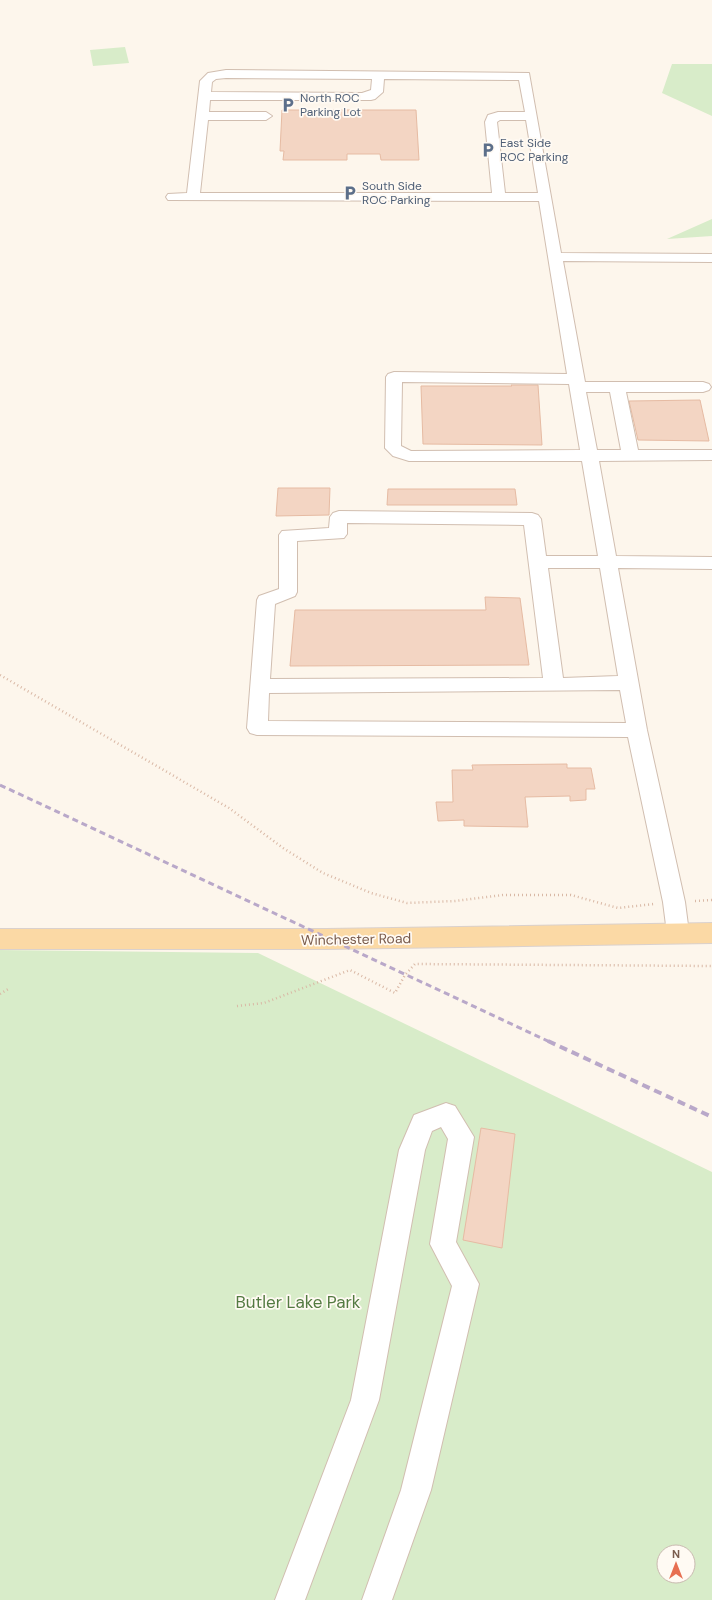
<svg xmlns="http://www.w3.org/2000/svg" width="712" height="1600" font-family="'DM Sans',sans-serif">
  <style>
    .green { fill: #d8ecc9; fill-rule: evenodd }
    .building { fill: #f3d5c3; stroke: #e6bba3 }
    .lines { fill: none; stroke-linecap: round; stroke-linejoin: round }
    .minor-casing { stroke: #d1beb0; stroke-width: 2 }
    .major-casing { stroke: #dad1cd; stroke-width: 2 }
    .path { stroke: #d9b8a5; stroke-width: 2.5; stroke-dasharray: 1 3; stroke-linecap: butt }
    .minor { fill: #fff; fill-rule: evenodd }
    .major { fill: #fbd9a5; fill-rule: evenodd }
    .rail-far1 { stroke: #b9a8c9; stroke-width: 3; stroke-dasharray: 6 4; stroke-linecap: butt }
    .rail { stroke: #b9a8c9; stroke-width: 4; stroke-dasharray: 8 5; stroke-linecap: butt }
    .labels { text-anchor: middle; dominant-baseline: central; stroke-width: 3.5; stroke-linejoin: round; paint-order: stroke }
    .far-service-label { font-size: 12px; fill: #4e5e75; stroke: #fffaf3; text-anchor: start }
    .street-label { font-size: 14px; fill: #7a5c4d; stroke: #fffaf3 }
    .near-park-label { font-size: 17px; fill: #537a41; stroke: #fffaf3 }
  </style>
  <rect width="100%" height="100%" fill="#fdf6ec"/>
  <path class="green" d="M125,47l4,16 -36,3 -3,-16z
    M672,64h40v52l-50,-23z
    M712,219v17l-45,3z
    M0,950l258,3 454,219v428h-712zM664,1552h24v24h-24z"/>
  <path class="building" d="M282,110h134l3,50h-38l-1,-6h-33v6h-64l1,-9h-4z
    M511,385h27l4,60 -119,-1 -2,-58h91z
    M700,400l9,41 -71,-1 -9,-39z
    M278,488h52l-1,27 -53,1z
    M388,489h127l2,16h-130z
    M485,597l35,1 9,67 -239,1 5,-56h191z
    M567,764v4h24l4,21h-9v11l-16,1v-5l-45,1 3,30 -64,-1v-6l-26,1 -2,-19h17l-1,-32h21l-1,-5z
    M481,1128l34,6 -13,114 -39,-8z"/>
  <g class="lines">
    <g class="minor-casing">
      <path id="minor" d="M226,70l303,3 32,180 151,1v8l-149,-1 22,121h118l6,2 2,3 -2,3 -6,2h-77l12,58h74v10l-113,1 17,95 96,1v12l-94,-1 29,162 38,172 4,31 -3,7 -8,2 -8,-2 -3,-7 -4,-31 -35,-165 -371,-2 -7,-2 -3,-5 10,-128 2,-4 20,-7v-54l3,-4 47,-3 1,-11 3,-4 6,-2 193,2 6,2 3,4 5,37h52l-16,-95h-173l-16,-5 -8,-8 1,-71 2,-3 6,-2 173,2 -28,-173 -371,-1 -2,-3 2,-3 19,-1 13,-112 8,-8zM226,78l146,1 -1,11 -9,3 -151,-1 1,-10 4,-3zM384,79l135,1 6,32h-27l-10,3 -3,7 7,71h-292l8,-73h58l6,-4 -6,-4h-57l1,-12h161l4,-1 8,-7zM500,120h26l12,73h-33l-8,-71zM402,382l167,2 11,66 -169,1 -10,-5zM586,392h24l11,58h-24zM347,523l177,2 19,153 -273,1 5,-75 20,-8 2,-4v-51l47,-3 3,-4zM548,568h52l18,108 -55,2zM620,690l6,33 -358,-2 1,-28z
        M446,1103l9,3 19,31 -18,105 23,42 -48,206 -39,110h-30l39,-110 51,-204 -22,-42 18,-105 -7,-12 -9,4 -7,19 -46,250 -74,200h-30l76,-200 48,-250 15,-35z"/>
    </g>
    <g class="major-casing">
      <path id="major" d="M712,923v20l-386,6h-326v-20h326z"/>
    </g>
    <path class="path" d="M0,675l229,133 54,40 40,25 48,20 36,10 48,-2 48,-6h68l47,13 36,-4
      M695,901l17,-1
      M0,994l10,-6
      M237,1006l27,-3 86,-33 45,23 10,-18 10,-11 297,2"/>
    <use href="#minor" class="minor"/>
    <use href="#major" class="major"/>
    <path class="rail-far1" d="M0,785l550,257"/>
    <path class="rail" d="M548,1041l164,76"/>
  </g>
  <defs>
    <g id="parking-bare" transform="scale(1.2)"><path d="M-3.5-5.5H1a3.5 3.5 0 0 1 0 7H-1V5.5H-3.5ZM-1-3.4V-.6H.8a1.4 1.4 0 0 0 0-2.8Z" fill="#5c6f8a" stroke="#fffaf3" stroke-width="2.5" paint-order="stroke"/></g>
  </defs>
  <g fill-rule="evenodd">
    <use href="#parking-bare" x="288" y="105"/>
    <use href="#parking-bare" x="488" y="150"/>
    <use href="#parking-bare" x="350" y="193"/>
  </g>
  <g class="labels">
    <g class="far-service-label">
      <text x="300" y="98">North ROC<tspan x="300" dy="14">Parking Lot</tspan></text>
      <text x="500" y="143">East Side<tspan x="500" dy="14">ROC Parking</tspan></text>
      <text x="362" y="186">South Side<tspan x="362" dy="14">ROC Parking</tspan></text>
    </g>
    <g class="street-label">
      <text transform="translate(356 939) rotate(-1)">Winchester Road</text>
    </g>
    <g class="near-park-label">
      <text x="298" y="1302">Butler Lake Park</text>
    </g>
  </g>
  <g transform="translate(676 1564)"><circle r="19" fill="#fffaf3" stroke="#cabbb1"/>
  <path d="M0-3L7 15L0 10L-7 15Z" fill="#e76f51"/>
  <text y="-6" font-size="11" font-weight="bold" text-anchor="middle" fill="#7a5c4d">N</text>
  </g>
</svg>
